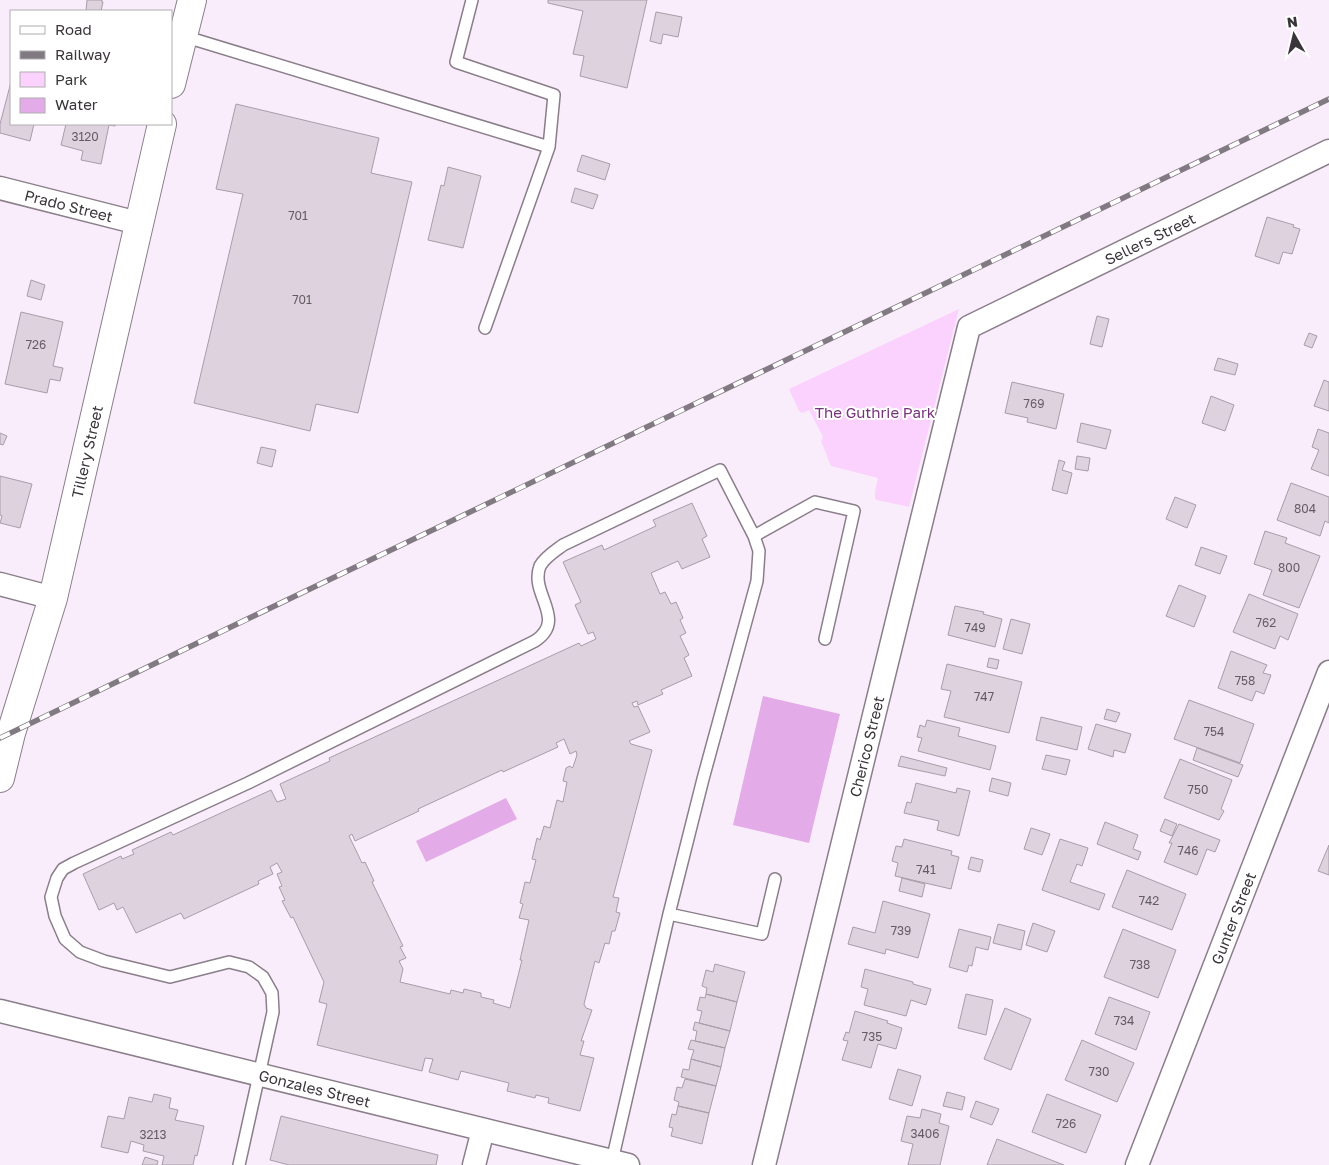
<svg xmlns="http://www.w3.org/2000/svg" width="1329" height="1165" font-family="'Golos Text',sans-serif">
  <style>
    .green { fill: #fbd2fd }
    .water { fill: #e3abe7 }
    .building { fill: #dfd2df; stroke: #a89ca9; fill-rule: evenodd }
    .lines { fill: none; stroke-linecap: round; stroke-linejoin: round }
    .service-casing { stroke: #8a7e8a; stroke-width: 14 }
    .minor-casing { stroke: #8a7e8a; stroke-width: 25 }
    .tertiary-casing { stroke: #8a7e8a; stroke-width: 30 }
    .service { stroke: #fff; stroke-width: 11 }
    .minor { stroke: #fff; stroke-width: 22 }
    .tertiary { stroke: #fff; stroke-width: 28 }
    .rail-casing { stroke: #827a82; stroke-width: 5.5 }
    .rail { stroke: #fff; stroke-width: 4; stroke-dasharray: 11; stroke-linecap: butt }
    .labels { text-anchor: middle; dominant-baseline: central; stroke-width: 4; stroke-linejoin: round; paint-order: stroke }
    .number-label { font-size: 12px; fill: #635c63 }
    .street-label { font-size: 15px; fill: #3a353a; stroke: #fff }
    .park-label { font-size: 15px; fill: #74337a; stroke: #fff }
  </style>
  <rect width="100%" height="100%" fill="#faedfb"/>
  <path class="green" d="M959,309l-50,198 -32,-7 -2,-1v-8l3,-13 -47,-12 -10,-25 2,-4 -14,-27 -7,3 -3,-2 -10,-22z"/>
  <path class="water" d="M763,696l77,18 -31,129 -76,-18z
    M506,798l11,21 -91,43 -10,-21z"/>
  <path class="building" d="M87,0h15v2h1l-2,9h-15z
    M548,0h99l-20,88 -47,-12 4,-20 -11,-2 10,-43 -35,-8z
    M656,12l26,5 -4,20 -15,-3 -2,10 -11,-3z
    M11,82v42h23l-4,17 -30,-8v-9z
    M236,104l143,34 -8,35 41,9 -54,231 -42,-9 -6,27 -116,-28 49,-209 -27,-5z
    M66,124h50l-1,2 -6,-1 -8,39 -20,-4 2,-9 -22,-6z
    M582,155l28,9 -5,16 -28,-9z
    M448,167l33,9 -18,72 -35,-8 13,-55 3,1z
    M575,188l23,7 -5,14 -22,-7z
    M1267,217l27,8 -1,2 7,2 -8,25 -9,-2 -4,12 -24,-8z
    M31,280l14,5 -4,15 -14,-4z
    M21,312l42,10 -10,44 10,2 -3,13 -10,-2 -3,14 -42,-9z
    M1097,316l12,3 -7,28 -12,-3z
    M1309,333l8,3 -5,12 -8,-3z
    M1218,358l20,6 -3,11 -21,-5z
    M1324,380l5,2v29l-15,-5z
    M1012,382l52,12 -8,35 -29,-7 1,-4 -23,-5z
    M1211,396l23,9 -9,26 -23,-8z
    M1081,423l30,7 -5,19 -29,-7z
    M1318,429l11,4v43l-18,-7 8,-19 -7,-3z
    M0,433l7,3 -4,9 -3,-1z
    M261,447l15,3 -4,17 -15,-4z
    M1077,456l13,2 -2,13 -13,-2z
    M1059,460l6,2 -3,8 10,3 -5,21 -15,-4z
    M0,476l32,8 -12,44 -20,-5 2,-7 -2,-1z
    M1291,483l38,14v26l-4,-2 -5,15 -43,-16z
    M1175,497l21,8 -9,23 -21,-9z
    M692,503l15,33 -5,3 8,18 -28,12 -4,-8 -27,12 9,21 5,-2 6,12 5,-2 7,16 -3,2 6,13 -6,3 9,19 -5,3 8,18 -31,14 2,4 -25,11 -1,-4 -5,2 2,4 4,-1 12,26 -21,9 2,3 21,6 -39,147 6,1 -3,14 4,1 -5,18h-3l-3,13 -4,-1 -6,20 -4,-2 -11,43 2,4 6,2 -11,31h3l-4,14 14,3 -14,53 -32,-8 1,-5 -13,-3 -1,3 -28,-7 2,-8 -48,-12 -3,9 -29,-8 4,-13 -8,-1 -3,13 -105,-26 10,-41 -8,-2 5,-20 -31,-65 -2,1 -9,-17 3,-1 -6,-13 3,-1 -5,-12 5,-2 -5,-9 -7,4 3,7 -15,7 1,3 -75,35 -3,-6 -45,20 -13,-26 -6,3 -3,-7 -15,7 -16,-36 38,-18 1,3 12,-5 -2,-4 39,-18 2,3 98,-45 6,12 9,-3 -6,-15 50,-23 -1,-3 250,-115 2,3 15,-7 -3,-7 -5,2 -13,-29 6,-3 -18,-40 39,-17 2,5 52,-24 -3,-6zM564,739l6,15 6,-3 1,4 -4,12 -1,1 -2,-2 -4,2 -3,13 4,1 -4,20 -6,-2 -7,28 -6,-2 -4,14 -3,-2 -5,21 4,1 -6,23 -5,-1 -5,21 3,1 -4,14 10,2 -9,40h2l-12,48 -17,-5 1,-3 -13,-3v-4l-17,-4 -1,4 -12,-3 -1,4 -50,-12 3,-13 -4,-8 7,-3 -6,-11 3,-1 -31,-64 2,-1 -9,-19 -3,1 -13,-27 3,-2 3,7 64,-30 -1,-2 84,-39 1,2 55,-25 -2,-4z
    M1265,531l22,7 -2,5 35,13 -21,52 -36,-13 9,-25 -18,-6z
    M1201,547l26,9 -7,18 -25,-9z
    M1179,585l27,11 -12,31 -28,-11z
    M1249,594l49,20 -10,26 -8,-4 -5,13 -42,-17z
    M955,606l29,6 -1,2 19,5 -7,28 -47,-12z
    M1011,619l19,5 -8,30 -19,-5z
    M1231,651l36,14 -4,8 8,2 -7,19 -8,-3 -4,10 -34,-13z
    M989,658l10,2 -2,9 -10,-2z
    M947,664l75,18 -13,51 -65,-16 7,-26 -10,-2z
    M1189,700l65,24 -14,39 -66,-24z
    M1107,709l13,4 -4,9 -12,-3z
    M1041,717l41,10 -5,23 -41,-10z
    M927,720l33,8 -2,8 38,10 -6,24 -72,-19 4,-13 -5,-1 3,-12 5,2z
    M1096,724l35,10 -6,19 -11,-3 -1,7 -25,-8z
    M1197,748l46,17 -5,12 -45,-17z
    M1046,755l24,5 -4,15 -24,-6z
    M901,756l46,12 -2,8 -47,-10z
    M1180,759l52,21 -11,29 3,2 -5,9 -55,-22z
    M992,778l19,5 -3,13 -19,-5z
    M916,783l40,10 1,-5 13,3 -11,45 -22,-6 2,-9 -35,-8 3,-11 4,1z
    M1165,819l12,5 -5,12 -12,-5z
    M1105,822l33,13 -5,14 8,3 -3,8 -41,-16z
    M1179,824l41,16 -5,12 -8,-3 -10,26 -33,-13 8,-19h-3z
    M1031,828l19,6 -8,21 -18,-6z
    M904,839l48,12 -1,4 8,2 -8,32 -56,-13 3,-13 -6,-2 4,-15 6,1z
    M1060,839l28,9 -6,18 -5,-2 -7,18 35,12 -6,16 -57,-20z
    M1329,845v30l-11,-4z
    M971,857l12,3 -3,12 -12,-3z
    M1127,870l59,24 -14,36 -60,-23z
    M902,878l23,6 -3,13 -23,-6z
    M883,901l47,13 -12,44 -32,-9 -1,5 -37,-10 5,-17 22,6z
    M1033,923l22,8 -8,21 -21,-7z
    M998,924l27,7 -4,19 -28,-7z
    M959,929l32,8 -3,13 -12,-3 -4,19 -3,-1 -2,7 -18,-5z
    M1123,929l53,21 -18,48 -54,-21z
    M715,964l30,8 -8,30 -31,-8 1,-6 -5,-2 4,-16 7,2z
    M865,969l48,13v2l18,5 -5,16 -15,-5 -5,16 -42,-11 4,-16 -7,-2z
    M706,994l31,8 -7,29 -31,-8 3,-12 -5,-1 3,-13 5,1z
    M966,994l27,6 -7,35 -28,-7z
    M1109,997l41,15 -14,38 -41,-16z
    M1005,1008l26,11 -20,51 -27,-11z
    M855,1011l33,10 -1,2 15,5 -6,21 -18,-5 -7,24 -29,-8 6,-19 -5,-1 3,-8 3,1z
    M695,1022l35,9 -5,17 -30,-7 2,-10 -4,-1z
    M691,1040l34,8 -4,19 -30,-8 3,-9 -6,-1z
    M1082,1040l52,23 -17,39 -52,-22z
    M691,1059l30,8 -5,19 -35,-9 2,-8 6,1z
    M898,1069l23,7 -9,30 -23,-7z
    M685,1079l31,7 -7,27 -31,-7 1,-4 -5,-2 3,-13 5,1z
    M947,1092l18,5 -3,13 -19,-4z
    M154,1094l17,4 -2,10 9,2 -3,10 29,6 -7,30 -2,-1 -2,10h-31l2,-9 -21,-5 1,-6 -13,-4 -3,12 -27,-6 7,-31 16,3 5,-22 23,5z
    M1047,1094l54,21 -15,38 -54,-21z
    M976,1101l23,8 -7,16 -22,-8z
    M678,1106l31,7 -7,31 -31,-8 2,-8 -4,-1 3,-13 4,1z
    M922,1109l19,5 -2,9 10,3 -9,39h-32l5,-21 -12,-3 6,-25 13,2z
    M281,1116l157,39 -2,10h-147l-19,-5z
    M997,1139l67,26h-77z
    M145,1157l13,4 -1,4h-15z"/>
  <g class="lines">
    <g class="service-casing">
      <path id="service" d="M472,0l-16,62 98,33 -5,52
        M183,36l366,111 -64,181
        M754,536l61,-34 39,9 -29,128
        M669,914l93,20 13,-55
        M239,1165l34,-153 -1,-19 -9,-16 -14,-10 -20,-5 -59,15 -66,-16 -24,-9 -15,-13 -10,-23 -4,-19 6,-19 6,-9 11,-6 174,-80 287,-142c33,-22 -6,-47 5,-75 5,-9 15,-15 23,-21l157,-75 34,66 5,15 -2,30 -54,198 -34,135 -57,247"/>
    </g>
    <g class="minor-casing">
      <g id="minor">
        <path id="s1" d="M0,188l138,35"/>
        <path d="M0,584l53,14"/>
        <path id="s2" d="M0,1011l628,154"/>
        <path d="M474,1165l9,-35"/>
        <path id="s3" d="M764,1165l205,-838 360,-176"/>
        <path id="s4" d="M1137,1165l192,-493"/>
      </g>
    </g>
    <g class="tertiary-casing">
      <g id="tertiary">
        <path d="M171,84l21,-84"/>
        <path id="s5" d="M0,778l11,-45 42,-135 109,-474"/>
      </g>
    </g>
    <use href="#service" class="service"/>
    <use href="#minor" class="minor"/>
    <use href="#tertiary" class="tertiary"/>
    <g class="rail-casing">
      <path id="rail" d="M0,738l1329,-639"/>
    </g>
    <use href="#rail" class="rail"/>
  </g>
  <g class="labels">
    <g class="number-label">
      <text x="85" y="136">3120</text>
      <text x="298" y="215">701</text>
      <text x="302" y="299">701</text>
      <text x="36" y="344">726</text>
      <text x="1034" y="403">769</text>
      <text x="1305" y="508">804</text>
      <text x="1289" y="567">800</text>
      <text x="1266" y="622">762</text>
      <text x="975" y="627">749</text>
      <text x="1245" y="680">758</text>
      <text x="984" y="696">747</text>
      <text x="1214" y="731">754</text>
      <text x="1198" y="789">750</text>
      <text x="1188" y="850">746</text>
      <text x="926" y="869">741</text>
      <text x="1149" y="900">742</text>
      <text x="901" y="930">739</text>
      <text x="1140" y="964">738</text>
      <text x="1124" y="1020">734</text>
      <text x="872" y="1036">735</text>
      <text x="1099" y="1071">730</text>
      <text x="1066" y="1123">726</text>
      <text x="925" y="1133">3406</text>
      <text x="153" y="1134">3213</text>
    </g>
    <g class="street-label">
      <text stroke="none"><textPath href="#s1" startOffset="71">Prado Street</textPath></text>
      <text stroke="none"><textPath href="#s3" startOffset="1064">Sellers Street</textPath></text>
      <text stroke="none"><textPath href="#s5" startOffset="338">Tillery Street</textPath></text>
      <text stroke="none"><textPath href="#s3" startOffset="431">Cherico Street</textPath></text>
      <text stroke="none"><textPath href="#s4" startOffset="265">Gunter Street</textPath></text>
      <text stroke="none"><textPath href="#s2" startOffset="324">Gonzales Street</textPath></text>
    </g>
    <g class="park-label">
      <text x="875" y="412">The Guthrie Park</text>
    </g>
  </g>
  <rect x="10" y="10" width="162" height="115" fill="#ffffff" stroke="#b0aeb0"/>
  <rect x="20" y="26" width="25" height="8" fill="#ffffff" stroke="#b0aeb0"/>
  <text x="55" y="35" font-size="15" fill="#3a353a">Road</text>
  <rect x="20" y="51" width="25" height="8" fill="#827a82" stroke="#b0aeb0"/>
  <text x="55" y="60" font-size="15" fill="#3a353a">Railway</text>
  <rect x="20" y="72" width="25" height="15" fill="#fbd2fd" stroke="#b0aeb0"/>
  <text x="55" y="85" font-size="15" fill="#3a353a">Park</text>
  <rect x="20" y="98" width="25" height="15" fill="#e3abe7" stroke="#b0aeb0"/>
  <text x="55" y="110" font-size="15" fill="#3a353a">Water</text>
  <g transform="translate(1294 35) rotate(352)" stroke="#ffffff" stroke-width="4" paint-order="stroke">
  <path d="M0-4L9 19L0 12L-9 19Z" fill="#3a353a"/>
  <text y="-8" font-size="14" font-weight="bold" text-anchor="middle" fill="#3a353a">N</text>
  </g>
</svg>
